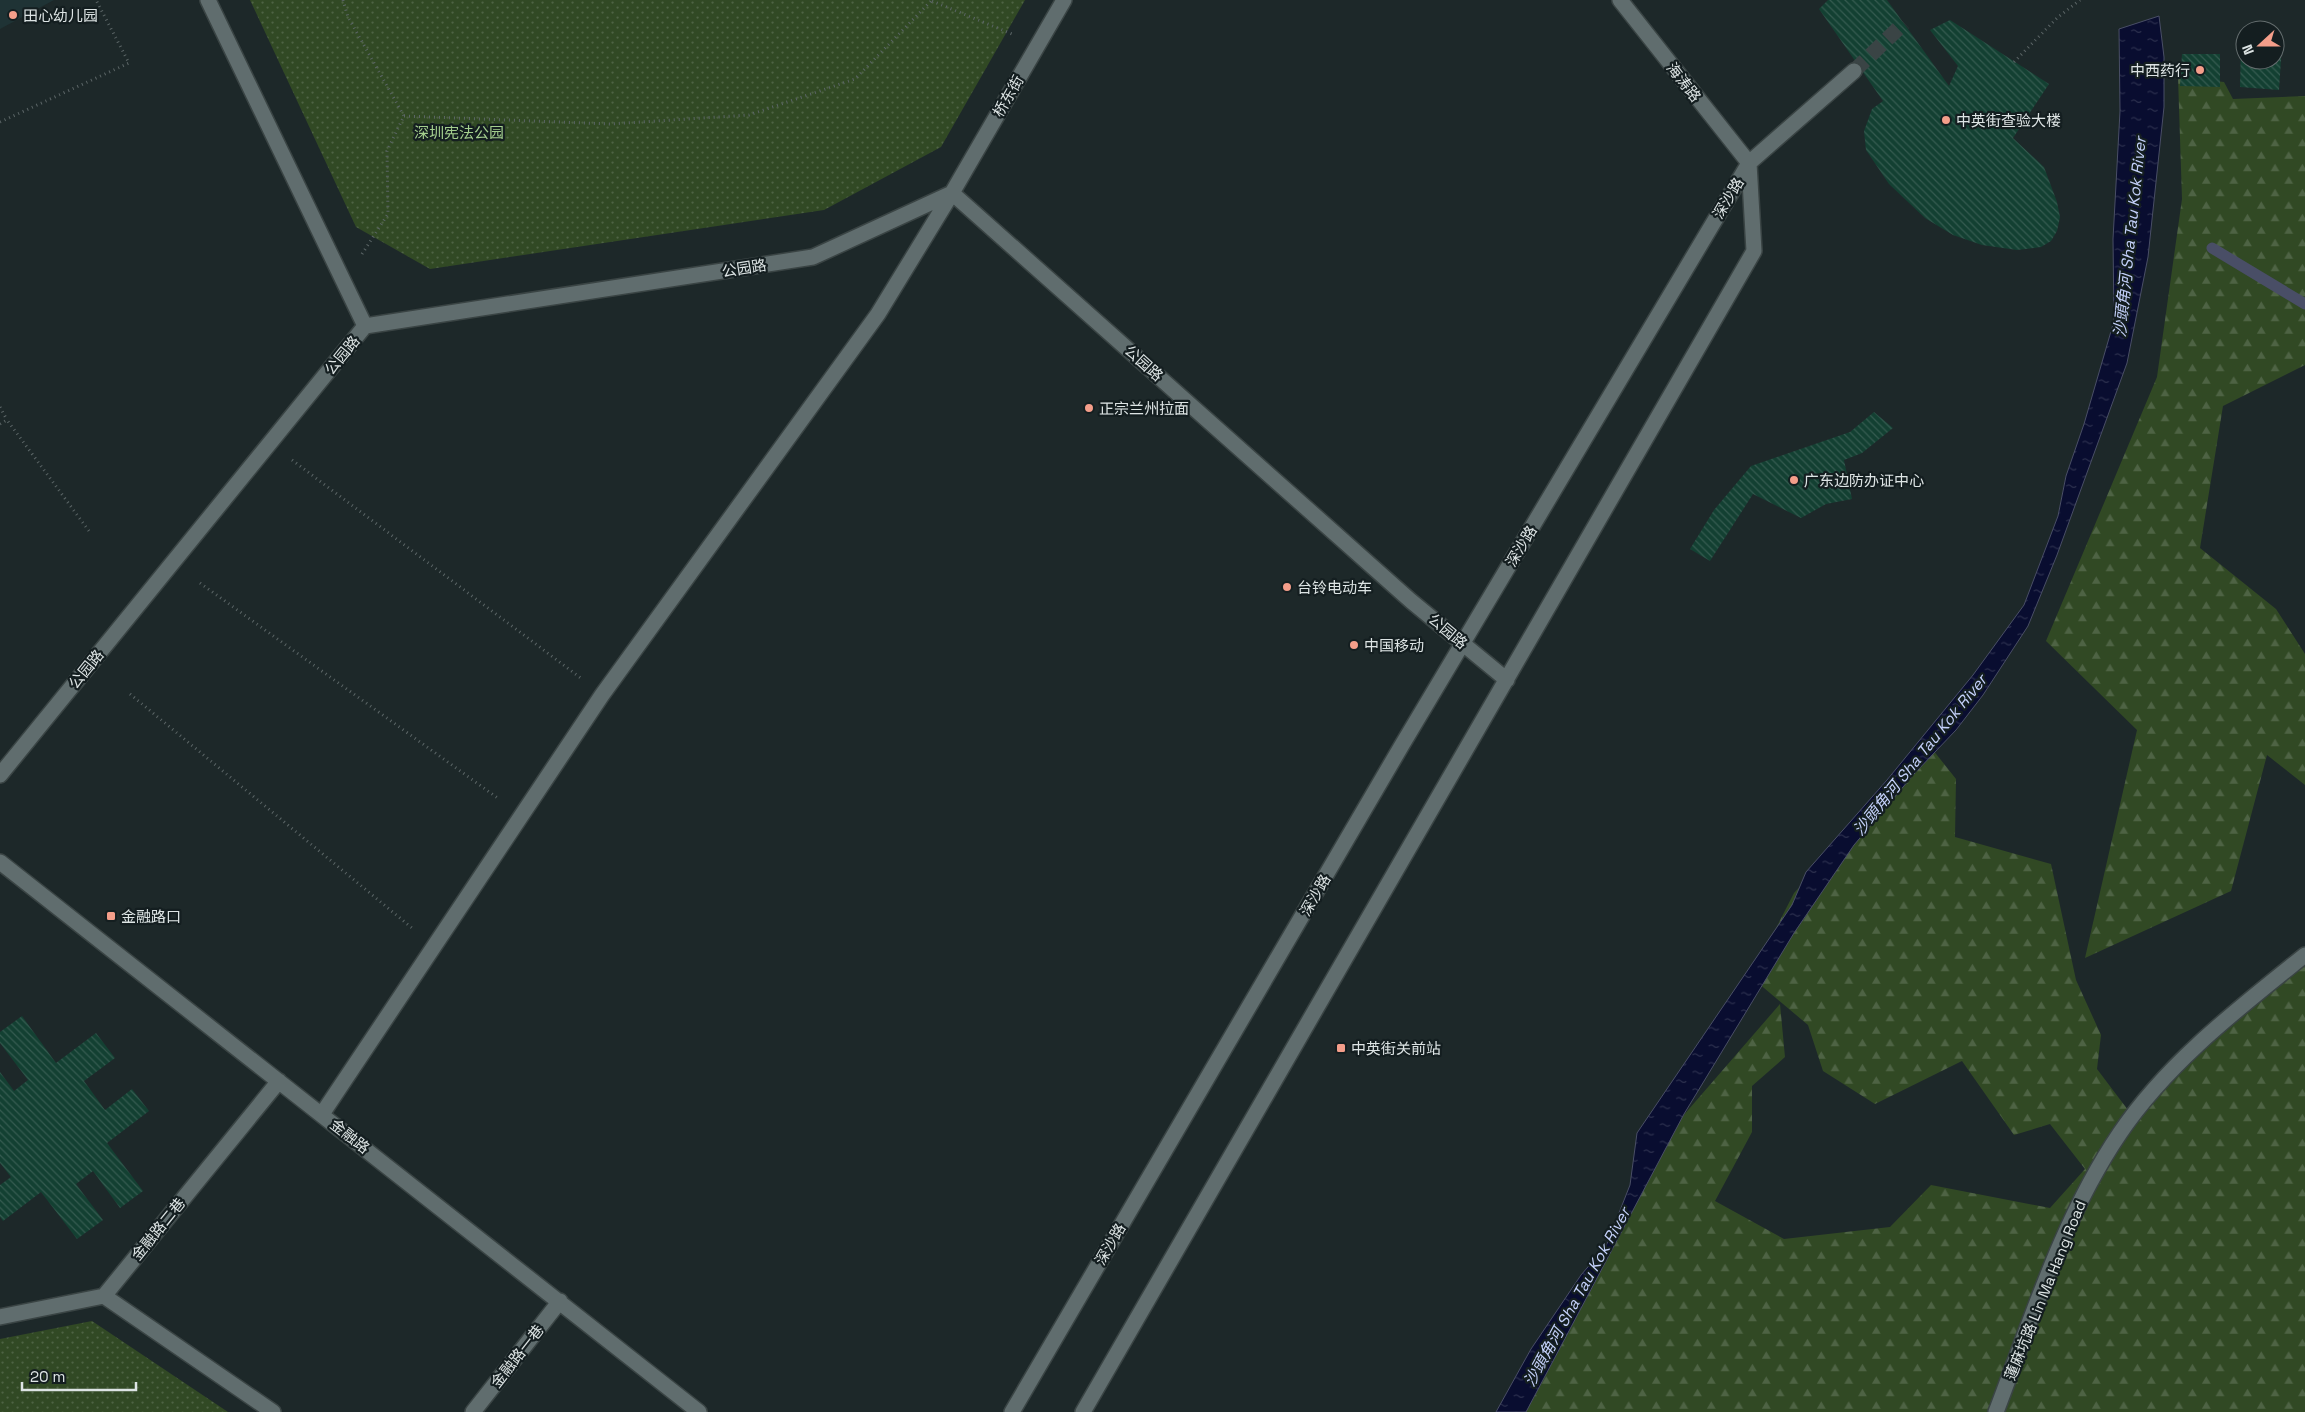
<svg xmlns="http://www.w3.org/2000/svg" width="2305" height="1412" font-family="'Space Grotesk','Noto Sans SC',sans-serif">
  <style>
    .built { fill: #1f3335 }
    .green { fill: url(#green-dots) }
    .forest { fill: url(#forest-firs) }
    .water { fill: url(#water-ripples); stroke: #494e66 }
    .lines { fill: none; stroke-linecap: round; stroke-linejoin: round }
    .stream { stroke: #494e66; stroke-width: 11 }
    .building { fill: url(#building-back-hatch) }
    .minor-tunnel { stroke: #3a4445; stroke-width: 15; stroke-dasharray: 15 8; stroke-linecap: butt }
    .minor-casing { stroke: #3a4444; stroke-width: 18 }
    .path { stroke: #5c6667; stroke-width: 3; stroke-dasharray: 1 4; stroke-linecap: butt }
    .minor { stroke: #606d6e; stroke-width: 15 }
    .poi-dot { fill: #f49e8a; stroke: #141e20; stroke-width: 2 }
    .labels { text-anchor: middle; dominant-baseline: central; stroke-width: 4.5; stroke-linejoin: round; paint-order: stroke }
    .poi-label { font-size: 15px; fill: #dde4e4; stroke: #141e20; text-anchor: start }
    .street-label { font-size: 15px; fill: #dde4e4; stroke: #141e20 }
    .park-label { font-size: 15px; fill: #a4cf8e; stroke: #141e20 }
    .water-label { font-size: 16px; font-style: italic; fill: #c4d1fa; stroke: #141e20 }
  </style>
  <defs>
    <pattern id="green-dots" width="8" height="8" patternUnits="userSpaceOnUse" patternTransform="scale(1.25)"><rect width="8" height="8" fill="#314924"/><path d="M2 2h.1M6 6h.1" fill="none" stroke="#4e6344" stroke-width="1.8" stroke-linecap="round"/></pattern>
    <pattern id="forest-firs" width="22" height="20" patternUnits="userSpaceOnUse" patternTransform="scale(1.25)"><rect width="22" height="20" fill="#314924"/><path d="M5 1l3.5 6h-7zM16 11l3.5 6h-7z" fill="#4e6344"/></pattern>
    <pattern id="water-ripples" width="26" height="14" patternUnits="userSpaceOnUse" patternTransform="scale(1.25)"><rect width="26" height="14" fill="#090d30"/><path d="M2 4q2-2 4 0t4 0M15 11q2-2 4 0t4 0" fill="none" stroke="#2c304e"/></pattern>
    <pattern id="building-back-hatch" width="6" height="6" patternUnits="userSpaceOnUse" patternTransform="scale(1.25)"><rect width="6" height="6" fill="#134032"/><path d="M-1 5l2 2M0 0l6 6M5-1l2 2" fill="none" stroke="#355b50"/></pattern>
  </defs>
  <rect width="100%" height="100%" fill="#1d2829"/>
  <path class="built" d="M0,0h54l-54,29z"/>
  <path class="green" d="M250,0h775l-84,147 -117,63 -394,59 -74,-42z
    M92,1321l136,91h-228v-73z"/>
  <path class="forest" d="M2178,77l46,5 9,17 72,-3v269l-82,41 -23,142 76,61 29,45v131l-38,-30 -36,136 -146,67 52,-228 -91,-89 111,-264 25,-178z
    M1929,745l27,34 -1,58 96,27 25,116 25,55 -4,34 31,41 177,-161v463h-784l142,-273 117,-135 5,53 -33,29v46l-37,69 69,38 106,-12 41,-42 119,23 35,-39 -35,-45 -36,11 -52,-74 -87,43 -52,-33 -15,-46 -57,-48 43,-84z"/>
  <path class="water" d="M2159,16l5,41v50l-16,150 -21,106 -70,192 -29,71 -45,69 -27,35 -42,44 -60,71 -60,88 -110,181 -158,298h-30l35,-63 50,-74 25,-29 24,-61 7,-52 155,-228 14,-33 81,-92 86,-105 51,-70 34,-89 8,-40 18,-52 30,-103 -1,-82 7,-128 -1,-82z"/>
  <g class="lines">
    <path class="stream" d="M2212,248l93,56"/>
  </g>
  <path class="building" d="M1828,0h59l62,86 9,-20 -28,-36 20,-10 99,64 -36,54 31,29 13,35 3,15 -3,14 -6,10 -10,6 -24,3 -35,-5 -29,-10 -28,-17 -36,-34 -23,-34 -2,-19 8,-22 11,-8 -64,-92z
    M2241,44h4v16h30v-16h7l-3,46 -39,-3z
    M2182,54h38v33l-40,-1z
    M1874,412l19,16 -31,25 -18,7 8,39 -26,5 -25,14 -48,-24 -43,67 -20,-12 24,-39 37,-44 99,-34z
    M22,1016l34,47 40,-30 19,25 -31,23 21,29 27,-21 17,22 -42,32 36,48 -23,17 -27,-37 -17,13 27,36 -26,19 -36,-47 -38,29 -3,-4v-32l11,-8 -11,-14v-91l14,19 14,-11 -28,-37v-11z"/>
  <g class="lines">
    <path class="minor-tunnel" d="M1854,71l50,-48"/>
    <g class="minor-casing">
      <path id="minor" d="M208,0l157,326
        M1620,0l129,163
        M0,775l365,-449 448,-69 139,-64 459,408 96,79
        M0,862l699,550
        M322,1114l280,-419 276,-381 74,-121 112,-193
        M104,1296l169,116
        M0,1317l104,-21 175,-215
        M473,1412l87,-111
        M1012,1412l390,-667 347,-582 105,-92
        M1083,1412l671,-1161 -5,-88
        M1996,1412c36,-94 67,-195 124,-279 47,-70 119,-125 185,-178"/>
    </g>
    <path class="path" d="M343,0l5,17 56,99
      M932,1l80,33
      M2014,62l43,-44 23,-18
      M404,116l206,8 139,-9 106,-36 77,-79
      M0,122l129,-59 -33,-63
      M362,254l26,-40 -1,-63 17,-35
      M0,407l7,13
      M0,424l7,-4 82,111
      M292,460l290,219
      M200,583l299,216
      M130,694l282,234"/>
    <use href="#minor" class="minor"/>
  </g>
  <g class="poi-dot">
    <circle cx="13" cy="15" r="5"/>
    <circle cx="2200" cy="70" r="5"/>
    <circle cx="1946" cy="120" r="5"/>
    <circle cx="1089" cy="408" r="5"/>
    <circle cx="1794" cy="480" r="5"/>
    <circle cx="1287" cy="587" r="5"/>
    <circle cx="1354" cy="645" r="5"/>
    <rect x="106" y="911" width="10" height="10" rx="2.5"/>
    <rect x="1336" y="1043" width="10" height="10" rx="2.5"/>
  </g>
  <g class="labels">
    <g class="poi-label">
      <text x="23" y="15">田心幼儿园</text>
      <text x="2190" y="70" text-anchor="end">中西药行</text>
      <text x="1956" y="120">中英街查验大楼</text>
      <text x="1099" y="408">正宗兰州拉面</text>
      <text x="1804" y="480">广东边防办证中心</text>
      <text x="1297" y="587">台铃电动车</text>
      <text x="1364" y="645">中国移动</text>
      <text x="121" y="916">金融路口</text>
      <text x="1351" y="1048">中英街关前站</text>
    </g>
    <g class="street-label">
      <text transform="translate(1684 82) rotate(52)">海涛路</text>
      <text transform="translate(1008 96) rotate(-60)">桥东街</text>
      <text transform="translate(1728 198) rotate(-59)">深沙路</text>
      <text transform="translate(744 268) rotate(-9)">公园路</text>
      <text transform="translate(342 355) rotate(-51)">公园路</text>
      <text transform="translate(1144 363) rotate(42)">公园路</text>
      <text transform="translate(1521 546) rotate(-59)">深沙路</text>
      <text transform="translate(1448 631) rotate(40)">公园路</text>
      <text transform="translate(86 669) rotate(-51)">公园路</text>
      <text transform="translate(1315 895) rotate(-60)">深沙路</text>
      <text transform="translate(350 1136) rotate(38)">金融路</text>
      <text transform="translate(158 1229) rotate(-51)">金融路二巷</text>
      <text transform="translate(1110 1244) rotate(-60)">深沙路</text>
      <text transform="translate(2045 1290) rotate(-68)">蓮麻坑路 Lin Ma Hang Road</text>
      <text transform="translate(517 1356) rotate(-52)">金融路一巷</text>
    </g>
    <g class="park-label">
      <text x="459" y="132">深圳宪法公园</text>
    </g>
    <g class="water-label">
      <text transform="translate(2130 237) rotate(-84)">沙頭角河 Sha Tau Kok River</text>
      <text transform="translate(1920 755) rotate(-51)">沙頭角河 Sha Tau Kok River</text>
      <text transform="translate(1577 1297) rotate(-61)">沙頭角河 Sha Tau Kok River</text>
    </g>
  </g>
  <g transform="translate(2260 45) rotate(249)"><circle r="24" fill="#141e20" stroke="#646d6e"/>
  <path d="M0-4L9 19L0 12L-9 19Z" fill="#f49e8a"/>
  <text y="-8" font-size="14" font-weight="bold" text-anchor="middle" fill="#dde4e4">N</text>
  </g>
  <path d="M22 1382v8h114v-8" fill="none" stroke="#dde4e4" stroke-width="2.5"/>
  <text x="30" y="1382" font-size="15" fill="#dde4e4" stroke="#141e20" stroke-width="4" paint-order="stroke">20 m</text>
</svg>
